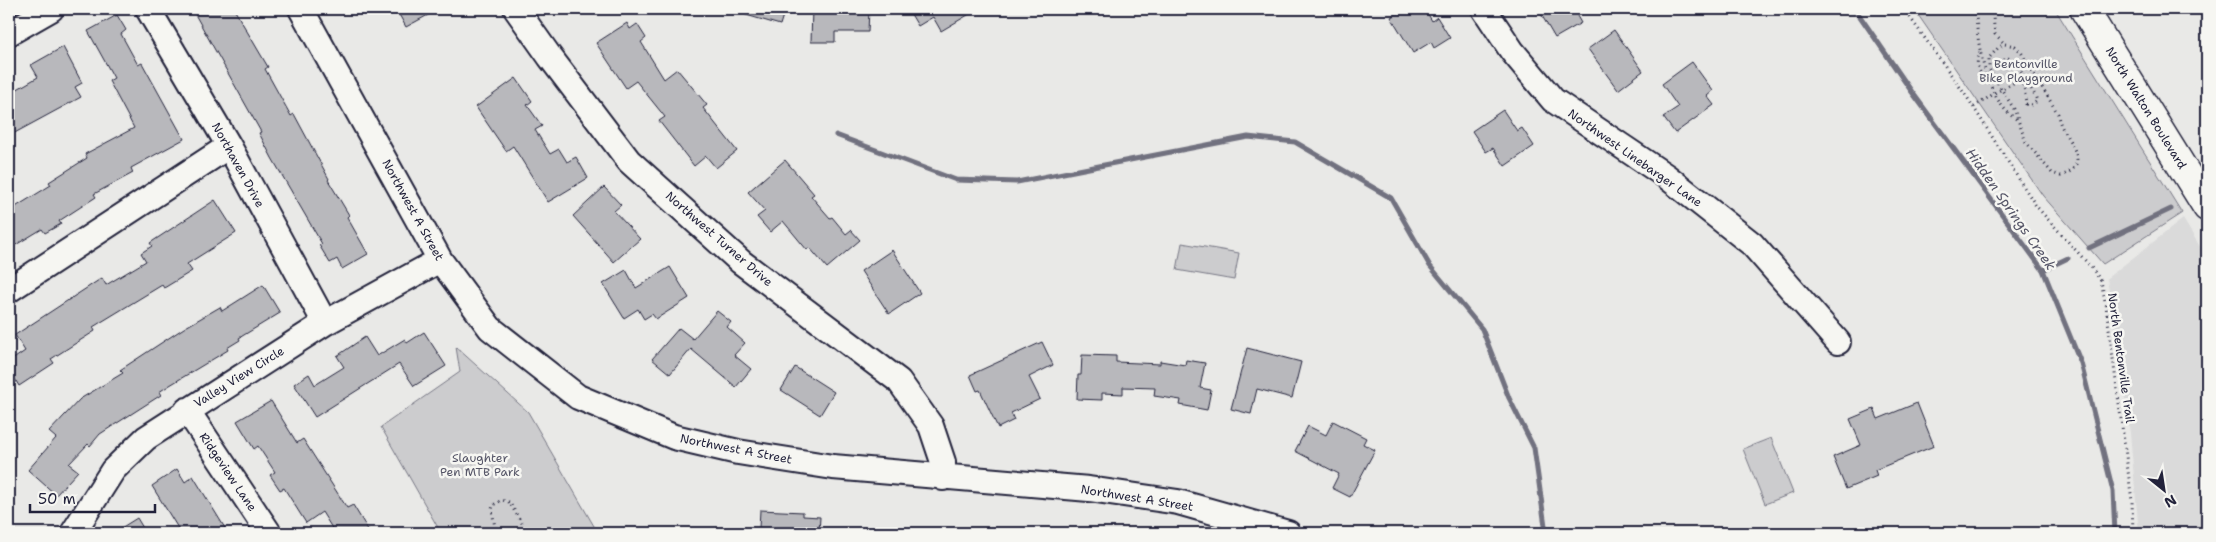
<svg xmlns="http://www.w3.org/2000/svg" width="2216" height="542" font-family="'Shantell Sans',sans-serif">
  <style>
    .built { fill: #dadada }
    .green { fill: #ccccce; stroke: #777784 }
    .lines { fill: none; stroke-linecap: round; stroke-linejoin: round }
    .stream { stroke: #71717f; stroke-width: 5 }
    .building { fill: #b8b8bc; stroke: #22223b }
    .minor-casing { stroke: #22223b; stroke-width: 28 }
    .major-casing { stroke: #22223b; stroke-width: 31 }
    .path { stroke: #22223b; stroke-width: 3; stroke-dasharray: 1 4; stroke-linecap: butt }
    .minor { stroke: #f6f6f2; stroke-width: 24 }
    .major { stroke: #f6f6f2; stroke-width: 28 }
    .labels { text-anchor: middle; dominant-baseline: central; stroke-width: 5; stroke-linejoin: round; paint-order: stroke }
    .park-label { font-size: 12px; fill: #555567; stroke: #f6f6f2 }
    .street-label { font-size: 12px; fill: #22223b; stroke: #f6f6f2 }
    .water-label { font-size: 14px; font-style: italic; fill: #565668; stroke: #f6f6f2 }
  </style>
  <rect width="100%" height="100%" fill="#e9e9e7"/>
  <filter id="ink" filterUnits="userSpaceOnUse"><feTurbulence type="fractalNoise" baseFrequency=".02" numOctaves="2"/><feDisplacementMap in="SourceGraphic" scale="10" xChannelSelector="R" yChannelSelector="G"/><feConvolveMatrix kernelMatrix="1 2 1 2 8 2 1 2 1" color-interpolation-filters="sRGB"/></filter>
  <g filter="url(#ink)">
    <path class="built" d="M2183,219l24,39v275h-68l-9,-100 -23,-155z"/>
    <path class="green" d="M1914,9h141l127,204 -79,51 -60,-68z
      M1182,243l57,10 -5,27 -57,-10z
      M456,347l72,65 70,121h-157l-60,-106 79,-55z
      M1771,438l22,55 -28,11 -22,-55z"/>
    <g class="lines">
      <path class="stream" d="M1855,9l57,83 131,178 38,93 32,128 2,42
        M836,135l120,45 61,2 231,-45 47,5 96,56 39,68 52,63 27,69 25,50 12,85
        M2089,248l82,-39
        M2043,270l25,-12"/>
    </g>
    <path class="building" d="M192,9h42l34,58 -3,2 26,47 3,-2 35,65 -1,1 21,35 -2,2 21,37 -26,15 -5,-10 -7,4 -11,-18 3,-1 -50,-86 -13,-25 2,-1z
      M396,9h43l-33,18z
      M737,9h48l-5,16 -44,-13z
      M812,9h57l-1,23h-33v10h-24z
      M908,9h70l-37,22 -8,-14 -15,9z
      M1405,9h20l7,12 5,-4 13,21 -16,10 -3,-6 -18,11 -22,-36z
      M1538,9h35l8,14 -26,15z
      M117,15l9,15 -5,4 17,31 4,-2 42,76 -53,29 2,5 -39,21 2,3 -37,24 2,3 -16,9 -3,-4 -33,20v-38l42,-26 -2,-3 38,-24 -2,-4 49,-26 -25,-47 5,-3 -26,-47z
      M627,23l3,6 7,-5 9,14 -5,4 23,37 13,-10 30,36 -4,3 34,43 -21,17 -10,-12 -12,10 -35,-45 6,-4 -29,-36 -10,7 -30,-45z
      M1614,30l29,41 -25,19 -30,-41z
      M63,47l19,36 -7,4 6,10 -72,39v-37l8,-4 -3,-4 24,-14 -7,-12z
      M1692,62l21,29 -6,5 7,9 -39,28 -12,-16 15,-10 -16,-23z
      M516,78l16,23 -5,4 15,21 -7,4 15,24 9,-5 8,13 9,-5 12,21 -40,24 -35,-56 -7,5 -30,-44z
      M1503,110l14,21 5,-3 12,18 -29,20 -12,-18 -7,4 -14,-21z
      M785,160l29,34 -3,2 19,22 2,-1 14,17 5,-4 9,10 -33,28 -18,-21 -2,3 -24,-29 -13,11 -13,-15 8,-6 -17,-19z
      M604,187l17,18 -7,6 26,28 -26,23 -41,-46z
      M215,200l21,33 -49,31 5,7 -28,17 -2,-3 -69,42 2,4 -44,28 3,4 -35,23 -10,-17v-7l16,-11 -10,-16 87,-57 4,7 40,-24 -5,-8 11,-7 -2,-3z
      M892,250l28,43 -31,21 -28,-43z
      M670,267l19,31 -33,21 -4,-5 -8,5 -6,-10 -14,9 -21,-34 23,-14 10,18z
      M263,285l17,28 -41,25 1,2 -13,8 1,2 -58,35 -11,7 2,3 -61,39 -10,12 -2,-2 -19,20 9,7 -22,24 -28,-25 28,-32 -7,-6 31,-33 43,-26 -3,-3 64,-42 36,-21 2,4z
      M717,311l14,11 -4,5 18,16 -11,12 17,14 -15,18 -45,-38 -21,25 -18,-15 27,-31 14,11z
      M424,332l22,34 -32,20 -15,-22 -84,53 -21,-33 15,-10 6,11 29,-18 -7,-11 28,-19 12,19 28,-17 2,4z
      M1042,342l11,23 -24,12 11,22 -29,14 3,7 -16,8 -18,-38 -3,1 -7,-16z
      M1247,348l54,14 -9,36 -35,-9 -6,25 -20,-5z
      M1082,355l34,1v6l44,2v-3l25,4 1,-5 19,3 -5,25 11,2 -4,20 -27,-5 1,-5 -27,-4 1,-8 -32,-1v7l-21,-1v7l-25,-1 1,-24h3z
      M795,367l39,25 -14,23 -39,-25z
      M271,401l26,42 6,-4 44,69 6,-3 17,28h-35l-13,-21 -16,11 -22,-35 -4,2 -10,-15 5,-3 -17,-26 -4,3 -17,-28z
      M1917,403l17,43 -59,24 2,6 -31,13 -13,-32 28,-12 -11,-26 24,-10 4,10z
      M1333,421l33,17 -3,6 12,6 -25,47 -18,-9 7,-14 -44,-23 13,-25 18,9z
      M177,469l8,13 8,-6 35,57h-47l-29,-47z
      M760,510l43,2v4l17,1 -1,16h-52v-4l-8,-1z
      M137,518l9,15h-33z"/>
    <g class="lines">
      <g class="minor-casing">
        <path id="minor" d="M148,9l81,137 96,177
          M301,9l139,251 50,68 88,69 96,40 64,15 95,15 256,22 89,13 110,31
          M516,9l34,48 79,104 112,101 158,119 32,45 12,36v16
          M1484,9l28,42 41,49 113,76 86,68 86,98
          M9,33l42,-24
          M9,290l220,-144
          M187,410l82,123
          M73,533l40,-63 33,-32 179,-115 115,-63"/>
      </g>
      <g class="major-casing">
        <path id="major" d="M2084,9l123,198"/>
      </g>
      <path class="path" d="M1904,9l63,88 69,109 55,61 10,14 5,25 26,195 1,32
        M1976,9c0,33 10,91 40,110
        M1992,9l3,25 10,10
        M2005,44l10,2 6,6 37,62c1,23 40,48 3,62l-9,-3 -26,-31 -12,-33 -25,-40v-11l9,-10z
        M1980,52c-5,10 -3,20 7,27
        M2008,58l6,2 21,35 2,6 -5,4 -6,-1 -2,-18 -22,-21 2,-5z
        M1974,107l21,-14 22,-12
        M496,533l-4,-23 1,-5 9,-5 7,2 19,31"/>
      <use href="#minor" class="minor"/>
      <use href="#major" class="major"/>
    </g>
  </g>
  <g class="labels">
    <g class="park-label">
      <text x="2026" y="64">Bentonville<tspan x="2026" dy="14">Bike Playground</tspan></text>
      <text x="480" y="458">Slaughter<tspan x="480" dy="14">Pen MTB Park</tspan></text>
    </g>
    <g class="street-label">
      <text transform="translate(2146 108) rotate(58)">North Walton Boulevard</text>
      <text transform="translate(1635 158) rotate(35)">Northwest Linebarger Lane</text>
      <text transform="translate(238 165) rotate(61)">Northaven Drive</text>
      <text transform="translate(413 210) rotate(61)">Northwest A Street</text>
      <text transform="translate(719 239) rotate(41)">Northwest Turner Drive</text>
      <text transform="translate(2121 358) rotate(82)">North Bentonville Trail</text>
      <text transform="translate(239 377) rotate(-32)">Valley View Circle</text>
      <text transform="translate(736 449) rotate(11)">Northwest A Street</text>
      <text transform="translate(228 472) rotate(56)">Ridgeview Lane</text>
      <text transform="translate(1137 498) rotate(9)">Northwest A Street</text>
    </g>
    <g class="water-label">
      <text transform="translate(2011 209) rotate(55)">Hidden Springs Creek</text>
    </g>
  </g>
  <rect width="2216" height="542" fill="none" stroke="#f6f6f2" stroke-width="30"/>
  <rect x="15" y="15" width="2186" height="512" fill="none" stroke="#22223b" stroke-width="2" filter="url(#ink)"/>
  <g transform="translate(2164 490) rotate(150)" stroke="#f6f6f2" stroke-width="4" paint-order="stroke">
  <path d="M0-4L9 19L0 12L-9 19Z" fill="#22223b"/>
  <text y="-8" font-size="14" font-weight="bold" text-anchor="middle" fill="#22223b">N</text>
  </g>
  <path d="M30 504v8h125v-8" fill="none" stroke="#22223b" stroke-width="2.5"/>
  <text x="38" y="504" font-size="15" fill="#22223b" stroke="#f6f6f2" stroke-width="4" paint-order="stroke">50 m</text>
</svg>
